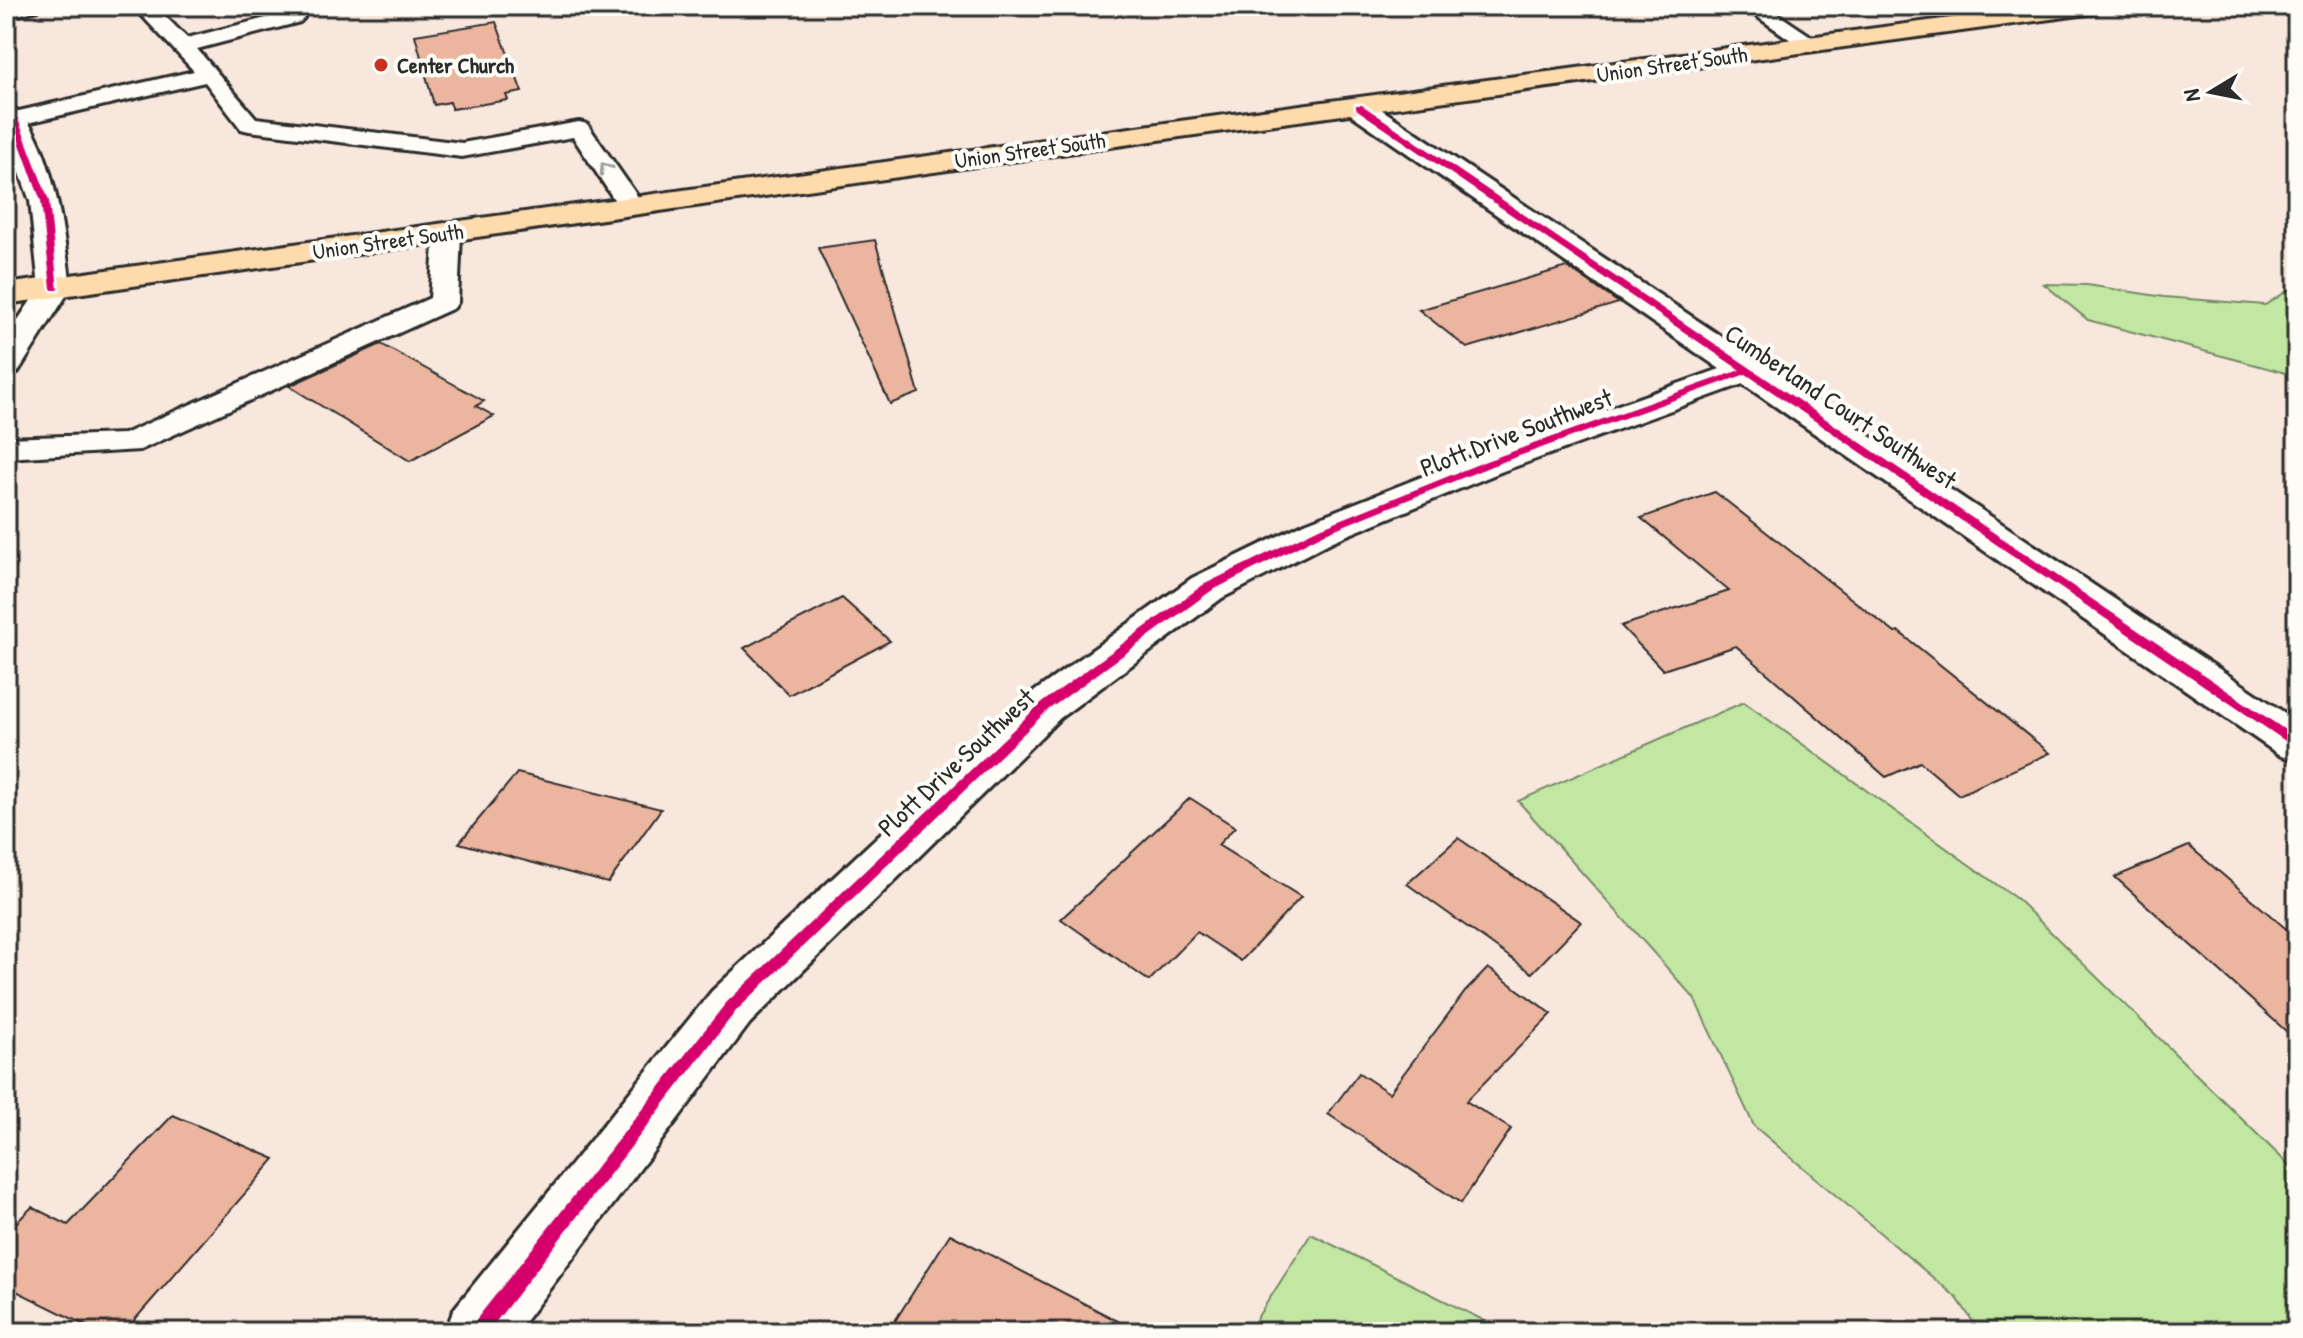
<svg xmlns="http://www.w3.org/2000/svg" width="2303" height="1338" font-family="'Patrick Hand',sans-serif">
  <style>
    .green { fill: #c1e7a2; stroke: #768966; stroke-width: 2 }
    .building { fill: #ecb5a0; stroke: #2b2b2b; stroke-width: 2 }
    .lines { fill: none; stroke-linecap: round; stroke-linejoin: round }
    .service-casing { stroke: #2b2b2b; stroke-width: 6 }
    .minor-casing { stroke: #2b2b2b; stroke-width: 6 }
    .tertiary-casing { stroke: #2b2b2b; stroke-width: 6 }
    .secondary-casing { stroke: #2b2b2b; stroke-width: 6 }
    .primary-casing { stroke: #2b2b2b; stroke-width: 6 }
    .service { fill: #fdfcf7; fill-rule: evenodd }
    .minor { fill: #fdfcf7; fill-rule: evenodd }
    .tertiary { fill: #fdfcf7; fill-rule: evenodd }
    .secondary { fill: #fdfcf7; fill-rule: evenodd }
    .primary { fill: #fedbac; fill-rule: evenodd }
    .cycleway-casing { stroke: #fdfcf7; stroke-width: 5 }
    .cycleway { fill: #d6006c; fill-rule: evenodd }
    .oneway { stroke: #9e9e9b }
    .poi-dot { fill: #c8321e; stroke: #fdfcf7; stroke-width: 3 }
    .labels { text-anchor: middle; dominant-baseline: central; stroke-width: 8; stroke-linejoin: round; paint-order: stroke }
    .far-street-label { font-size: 22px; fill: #2b2b2b; stroke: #fdfcf7 }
    .far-poi-label { font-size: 22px; font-weight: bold; fill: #2b2b2b; stroke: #fdfcf7; text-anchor: start }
    .street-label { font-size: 26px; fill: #2b2b2b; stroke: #fdfcf7 }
  </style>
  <rect width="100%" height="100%" fill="#f8e7dd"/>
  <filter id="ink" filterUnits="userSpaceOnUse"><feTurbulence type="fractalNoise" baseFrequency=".0125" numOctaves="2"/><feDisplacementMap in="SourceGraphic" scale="16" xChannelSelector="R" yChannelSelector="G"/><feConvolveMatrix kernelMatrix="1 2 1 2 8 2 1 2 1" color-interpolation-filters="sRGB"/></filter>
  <g filter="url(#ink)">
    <path class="green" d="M2044,284l43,1 77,12 101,8 32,-20v91l-209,-56z
      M1744,702l274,198 279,273v159h-317l-23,-34 -203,-172 -60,-128 -176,-197z
      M1311,1234l196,98h-259z"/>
    <path class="building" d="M496,22l26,70 -16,3 2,5 -56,9 -2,-7 -16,3 -19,-70z
      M875,240l44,153 -29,11 -72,-156z
      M1567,267l52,36 -152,45 -48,-38z
      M381,344l103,57 -8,5 18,10 -84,45 -121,-75z
      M1715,492l180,141 3,-2 152,122 -91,42 -39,-33 -34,15 -150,-131 -73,24 -42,-44 108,-35 -88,-73z
      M842,598l48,43 -101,54 -45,-47z
      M517,773l144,36 -53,74 -149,-40z
      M1190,798l45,29 -17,18 83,52 -60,64 -44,-29 -48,49 -88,-62z
      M1458,838l123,84 -49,51 -125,-89z
      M2189,846l108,92v103l-182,-164z
      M1488,968l64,46 -86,87 45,28 -50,74 -133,-89 31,-41 30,20 76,-101z
      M173,1115l102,44 -151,173h-25l-93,-46v-53l26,-26 36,18z
      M950,1234l189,98h-251z"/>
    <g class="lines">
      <g class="service-casing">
        <path id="service" d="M6,6h35l-3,4 -32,8z
          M133,6h22l32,32 91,-23 -8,-9h22l12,12 -4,4 -103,27 59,69 206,25 117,-21 8,2 58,83 -13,8 -9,-2 -50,-76 -111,20 -213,-26 -8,-2 -36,-47 -191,44 -8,-2v-10l188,-43z
          M1742,6h24l58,39 -3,5h-16z
          M448,225l9,2 4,6 -3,69 -4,6 -314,142 -134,8v-20l118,-4 306,-136 5,-65 4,-6z"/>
      </g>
      <g class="minor-casing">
        <path id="minor" d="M1359,99l10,2 928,620v40l-16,-5 -538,-372 -240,87 -170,70 -111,57 -162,120 -310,305 -233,309h-72l9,-23 258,-318 316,-295 164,-118 113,-55 172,-68 243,-86 -371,-256 -4,-6 4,-6z"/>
      </g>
      <g class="tertiary-casing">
        <path id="tertiary" d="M6,105c45,11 60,142 65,183l-5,7 -11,3 -11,-3 -5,-7 -9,-87 -24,-66z"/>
      </g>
      <g class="secondary-casing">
        <path id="secondary" d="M55,278l11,3 5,7 -53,84 -12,3v-37l38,-57z"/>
      </g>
      <g class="primary-casing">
        <path id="primary" d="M2041,6h66l-12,7 -915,124 -1174,167v-20l1174,-163z"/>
      </g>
      <use href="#service" class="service"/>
      <use href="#minor" class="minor"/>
      <use href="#tertiary" class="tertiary"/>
      <use href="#secondary" class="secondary"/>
      <use href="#primary" class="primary"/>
      <g class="cycleway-casing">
        <path id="cycleway" d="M1356,105h6l935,633v11l-551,-375 -252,91 -171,69 -112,57 -163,119 -312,301 -248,321h-20l3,-6 255,-323 314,-299 163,-119 112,-55 171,-69 254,-91 -384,-261z
          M6,111l12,8 31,82 9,89h-6l-1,-2 -10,-87 -30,-81 -5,-3z"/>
      </g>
      <use href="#cycleway" class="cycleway"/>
    </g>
    <defs><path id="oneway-chevron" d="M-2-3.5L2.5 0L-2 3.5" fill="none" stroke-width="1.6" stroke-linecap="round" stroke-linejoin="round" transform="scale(2)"/></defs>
    <use class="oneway" href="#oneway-chevron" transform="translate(605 168) rotate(-124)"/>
  </g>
  <circle class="poi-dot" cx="381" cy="65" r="8"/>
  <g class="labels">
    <g class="far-street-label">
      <text transform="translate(1672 64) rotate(-8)">Union Street South</text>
      <text transform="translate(1030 150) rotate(-8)">Union Street South</text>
      <text transform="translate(388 241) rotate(-8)">Union Street South</text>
    </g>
    <g class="far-poi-label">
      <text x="397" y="65">Center Church</text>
    </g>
    <g class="street-label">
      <text transform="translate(1841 406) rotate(34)">Cumberland Court Southwest</text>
      <text transform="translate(1516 432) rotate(-21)">Plott Drive Southwest</text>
      <text transform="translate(956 762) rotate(-43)">Plott Drive Southwest</text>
    </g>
  </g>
  <rect width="2303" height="1338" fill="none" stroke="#fdfcf7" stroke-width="32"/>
  <rect x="16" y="16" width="2271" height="1306" fill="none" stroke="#2b2b2b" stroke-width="3" filter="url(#ink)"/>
  <g transform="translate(2211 92) rotate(260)" stroke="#fdfcf7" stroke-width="6" paint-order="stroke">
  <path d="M0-6L14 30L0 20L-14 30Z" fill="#2b2b2b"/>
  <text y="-12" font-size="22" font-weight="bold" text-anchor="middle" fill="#2b2b2b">N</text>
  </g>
</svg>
